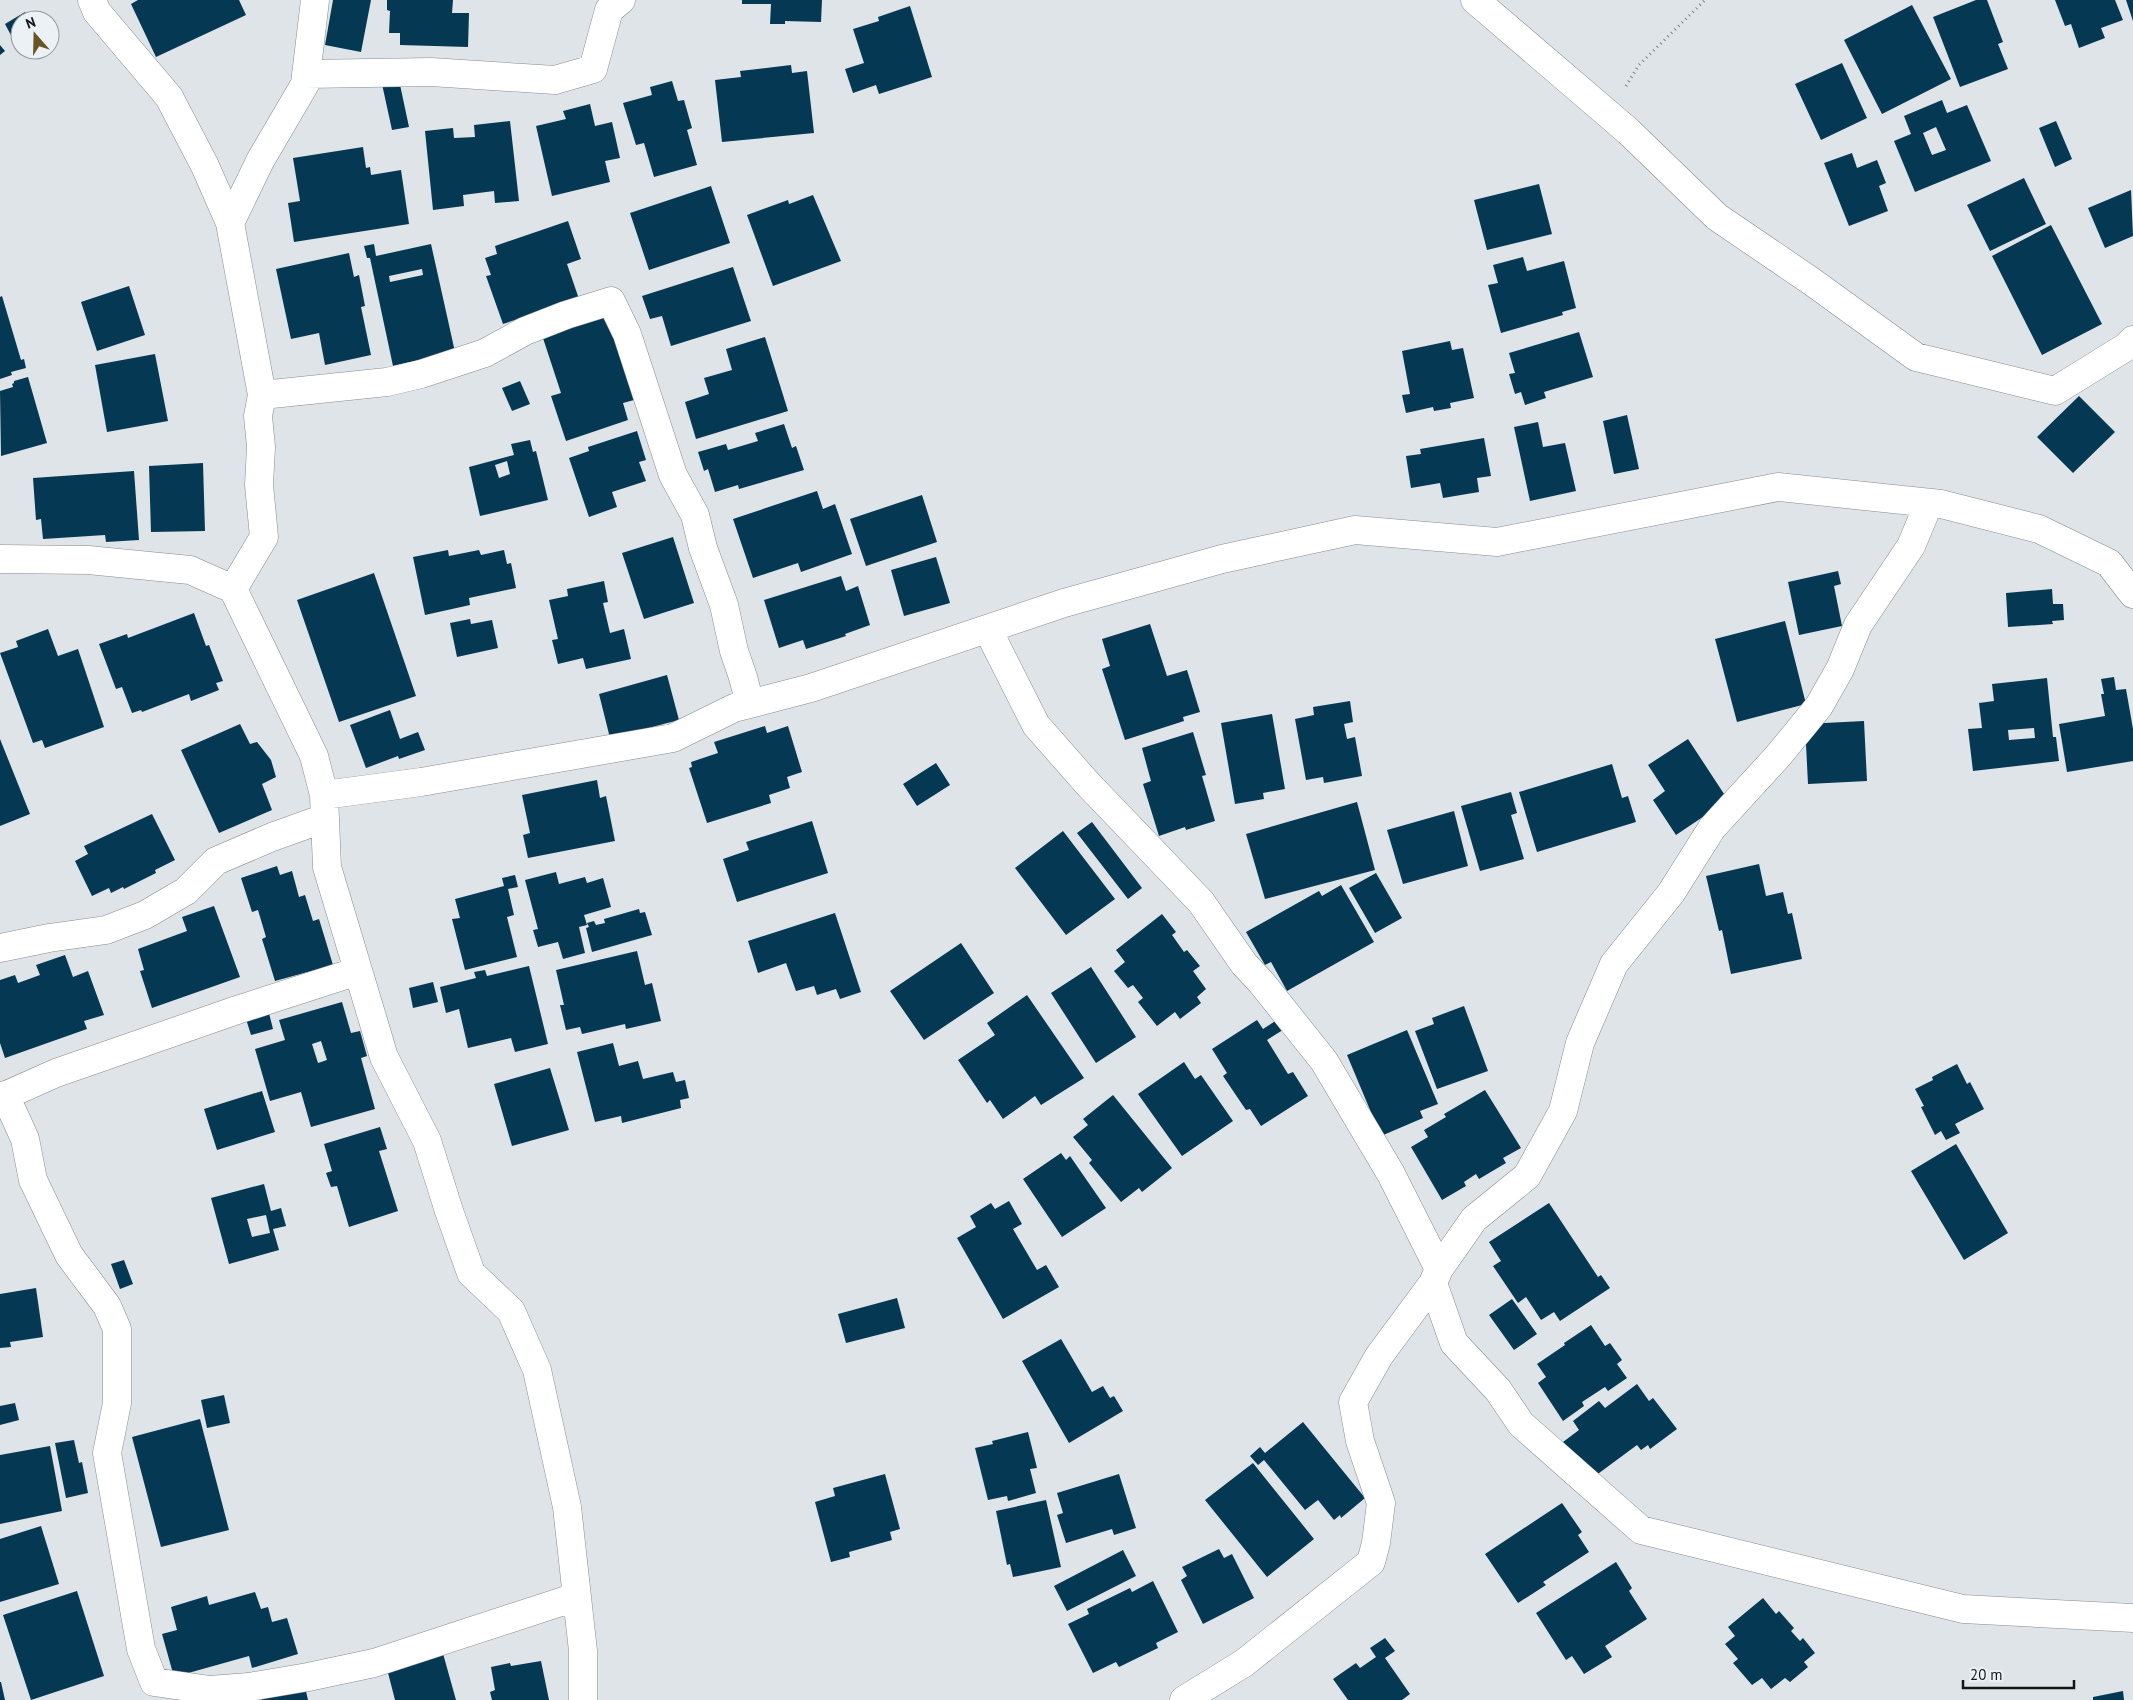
<svg xmlns="http://www.w3.org/2000/svg" width="2133" height="1700" font-family="'PT Sans',sans-serif">
  <style>
    .building { fill: #053853; fill-rule: evenodd }
    .lines { fill: none; stroke-linecap: round; stroke-linejoin: round }
    .minor-casing { stroke: #878c90; stroke-width: 29 }
    .path { stroke: #7e8285; stroke-width: 3; stroke-dasharray: 1 4; stroke-linecap: butt }
    .minor { stroke: #fff; stroke-width: 28 }
  </style>
  <rect width="100%" height="100%" fill="#dee4e8"/>
  <path class="building" d="M138,0h101l7,15 -90,42 -25,-53z
    M333,0h38l-10,52 -36,-7z
    M387,0h66l-1,13h17l-1,34 -68,-2v-12h-11l1,-22 -3,-1z
    M742,0h80l-1,22 -36,-1v3h-15l1,-20h-29z
    M1976,0h11l16,42 -5,2 10,25 -48,18 -27,-70z
    M2055,0h60l8,20 -22,8 4,10 -26,10 -8,-24 -6,2z
    M2126,0h7v21z
    M1912,5l39,74 -69,35 -38,-74z
    M910,6l22,71 -53,17 -3,-9 -23,8 -8,-24 19,-6 -11,-34 26,-8 -1,-4z
    M25,12l4,8h-9v17l-6,4 -9,-17z
    M0,45l5,6 -5,4z
    M1842,63l25,55 -46,22 -26,-56z
    M791,65l1,8 15,-2 7,62 -92,9 -7,-62 26,-3 -1,-6z
    M399,80l10,47 -17,3 -10,-46z
    M672,81l6,20 6,-1 8,28 -5,2 10,35 -43,12 -10,-34 -8,2 -13,-42 29,-8 -2,-8z
    M1942,100l5,13 20,-8 24,56 -76,31 -21,-51 17,-7 -7,-18zM1936,127l10,23 -14,5 -9,-22z
    M590,104l5,22 17,-4 8,36 -15,3 5,21 -58,14 -16,-70 30,-7 -3,-8z
    M510,121l9,80 -24,2 -1,-12 -31,4 1,11 -31,4 -8,-79 28,-3 1,10 21,-1 -1,-12z
    M2056,121l16,38 -17,8 -16,-39z
    M363,147l3,21 4,-1 1,8 30,-5 8,54 -115,18 -6,-39 12,-2 -7,-43z
    M1852,153l5,15 20,-8 9,23 -7,3 9,25 -39,15 -25,-63z
    M2024,178l22,46 -56,27 -23,-46z
    M1539,184l13,50 -65,16 -13,-50z
    M711,186l19,57 -81,27 -19,-57z
    M2131,190l2,46 -28,12 -17,-40z
    M813,195l28,66 -68,25 -26,-71 41,-15 1,4z
    M568,221l13,38 -14,5 12,35 -76,25 -17,-48 5,-1 -6,-17 12,-4 -2,-8z
    M2051,225l51,99 -60,31 -50,-99z
    M374,244l2,12 55,-12 24,108 -62,14 -23,-108h-3l-3,-12zM422,269l1,6 -33,7 -1,-6z
    M349,253l5,24 5,-2 6,31 -4,1 10,48 -46,10 -6,-32 -28,6 -15,-70z
    M1523,257l4,14 37,-10 12,47 -14,4 1,3 -62,18 -13,-48 10,-2 -5,-18z
    M733,267l18,54 -80,25 -9,-30 -12,3 -8,-23z
    M129,286l16,49 -48,16 -16,-49z
    M2,296l19,64 3,-1 2,9 -15,4 1,3 -12,4v-82z
    M606,311l28,89 -11,3 5,17 -62,21 -15,-45 10,-3 -20,-61z
    M1579,332l14,45 -49,15 2,6 -21,7 -4,-13 -6,2 -6,-20 6,-1 -6,-20z
    M765,337l23,74 -92,28 -11,-37 24,-8 -5,-16 28,-8 -6,-21z
    M1450,341l2,9 11,-2 11,50 -24,5 1,5 -17,3 -1,-4 -27,6 -4,-18 8,-1 -8,-43z
    M155,354l13,67 -61,11 -12,-67z
    M28,377l19,66 -46,13 -1,-65 13,-4 -1,-3 2,-1v-2z
    M520,381l10,23 -18,7 -10,-23z
    M2079,396l36,36 -42,41 -36,-36z
    M1627,415l12,54 -25,5 -11,-53z
    M1538,422l5,25 22,-4 11,48 -46,10 -16,-74z
    M784,424l8,24 4,-2 8,24 -65,19 -1,-4 -23,7 -7,-23 -4,2 -6,-19 28,-8 2,6 30,-9 -3,-8z
    M637,431l9,29 -7,2 7,19 -34,11 5,15 -28,10 -20,-59 20,-7 -1,-4z
    M1484,438l7,38 -14,2 2,14 -36,6 -3,-15 -29,5 -5,-32 15,-2 -1,-5z
    M530,440l3,12 3,-1 12,49 -68,16 -11,-49 45,-12 -3,-11zM507,461l3,13 -11,4 -4,-13z
    M203,463l2,68 -54,1 -2,-66z
    M134,471l5,69 -33,2 -1,-7 -62,4 -2,-20 -5,1 -3,-42z
    M817,491l6,18 12,-5 17,50 -51,18 -3,-9 -45,15 -20,-59z
    M922,495l15,47 -71,24 -16,-47z
    M673,537l21,66 -50,16 -22,-66z
    M448,550l1,6 30,-6 2,5 23,-5 3,14 4,-1 5,25 -47,10 1,7 -45,10 -12,-58z
    M936,557l14,46 -46,13 -13,-46z
    M1838,571l3,13 -7,2 8,40 -43,9 -11,-53z
    M374,573l42,123 -77,26 -42,-122z
    M841,576l5,15 12,-5 12,39 -25,9 1,2 -40,13 -3,-9 -24,8 -15,-48z
    M604,581l4,21 -5,1 7,30 14,-4 7,30 -45,10 -3,-11 -25,6 -6,-24 6,-1 -9,-39 19,-4 -1,-7z
    M2052,589l1,15h10l1,16 -12,1 1,3 -45,3 -2,-34z
    M194,613l12,33 3,-1 14,36 -7,2 3,7 -28,11 -2,-7 -47,18 -1,-2 -9,3 -10,-26 -6,2 -17,-45 28,-10 1,4z
    M470,619l1,5 21,-4 6,28 -41,9 -7,-34z
    M1785,621l21,83 -69,18 -22,-83z
    M1150,624l17,52 20,-6 13,42 -17,5 1,4 -59,19 -23,-71 8,-3 -8,-27z
    M48,629l10,27 20,-7 26,78 -59,21 -3,-8 -9,3 -33,-90 18,-6 -2,-6z
    M667,675l12,45 -69,18 -11,-44z
    M2114,677l2,13 10,-1 7,40v32l-66,11 -8,-48 46,-8 -4,-22h3l-3,-15z
    M2047,678l6,59h3l3,24 -86,10 -5,-42 14,-1 -3,-25 15,-2 -2,-17zM2034,728l1,10 -26,2 -1,-10z
    M1350,701l3,21 -9,2 3,15 8,-2 7,39 -38,7 -1,-6 -17,3 -11,-61 19,-4 -1,-8z
    M390,710l10,29 18,-7 7,18 -26,9 -1,-3 -32,12 -16,-43z
    M1272,714l13,75 -22,4 1,6 -29,5 -14,-81z
    M1864,721l3,60 -59,3 -3,-60z
    M240,724l10,20 7,-2 14,18 5,17 -14,7 10,26 -53,23 -38,-83z
    M765,726l2,7 21,-7 14,46 -15,5 3,11 -21,7 2,8 -64,20 -18,-55 3,-1 -1,-5 27,-9 -4,-11z
    M1193,732l13,43 -4,1 13,45 -29,9 -1,-3 -26,9 -16,-52 8,-3 -9,-33z
    M0,739l30,75 -30,12z
    M1688,739l40,61 -52,35 -23,-35 12,-9 -17,-26z
    M936,763l14,22 -33,21 -14,-22z
    M1612,764l10,34 6,-2 8,26 -99,30 -18,-60z
    M597,780l3,18 6,-2 9,45 -87,17 -5,-23 7,-2 -8,-38z
    M1511,792l6,21 -6,2 13,44 -44,12 -19,-65z
    M1357,802l18,68 -110,29 -19,-65z
    M1454,811l14,55 -65,18 -16,-54z
    M152,814l23,46 -20,10 1,3 -32,16 -1,-2 -12,6 -2,-5 -17,8 -17,-35 13,-7 -4,-8z
    M812,821l16,52 -91,29 -14,-43 26,-9 -3,-8z
    M1092,822l50,66 -14,11 -51,-66z
    M1063,831l52,68 -49,36 -51,-67z
    M1759,864l7,32 17,-4 5,22 4,-1 10,46 -71,15 -9,-44 -3,1 -13,-55z
    M277,866l3,9 12,-4 7,26 6,-2 8,26 6,-2 14,46 -58,16 -13,-42 4,-2 -8,-27 -6,2 -11,-34z
    M556,872l3,12 26,-7 2,6 16,-5 8,29 -27,8 3,10 -8,2 6,26 -22,6 -5,-17 -20,5 -5,-17 5,-1 -13,-49z
    M1376,873l26,45 -27,15 -26,-45z
    M515,875l3,12 -10,2 6,26 -7,2 10,40 -52,13 -13,-51 8,-1 -5,-19 49,-13 -2,-8z
    M1341,885l33,57 -87,49 -16,-29 -6,3 -19,-33 73,-41 3,5z
    M214,906l26,71 -88,31 -12,-37 4,-1 -6,-21 49,-18 -5,-14z
    M639,909l1,4 5,-1 7,23 -60,17 -6,-24 3,-1 -2,-4 7,-2 2,4 9,-2 -1,-4z
    M835,913l26,79 -21,7 -4,-10 -19,6 -3,-9 -18,5 -10,-28 -28,10 -10,-32z
    M1162,914l14,18 -4,3 12,17 3,-2 13,16 -7,5 13,18 -9,8 4,6 -21,16 -5,-7 -18,14 -19,-24 5,-4 -10,-13 -5,3 -14,-17 11,-9 -9,-12z
    M961,943l33,50 -70,47 -34,-49z
    M637,951l8,34 7,-2 9,38 -35,8 -1,-5 -43,10 -2,-7 -14,3 -6,-25h4l-8,-35z
    M65,955l8,22 15,-6 16,44 -20,6 3,8 -82,29 -5,-15v-63l15,-5 3,8 22,-8 -4,-10z
    M529,966l19,78 -33,8 -4,-14 -43,10 -9,-39 -13,4 -6,-26 36,-9 -2,-6 11,-2 2,6z
    M1091,967l45,70 -40,26 -45,-70z
    M433,982l5,20 -25,6 -4,-20z
    M1027,995l57,83 -43,27 -6,-9 -32,23 -13,-19 -3,3 -29,-43 37,-25 -8,-12z
    M342,1002l9,31 9,-2 7,25 -6,2 14,51 -64,18 -10,-35 -31,9 -15,-52 30,-9 -6,-20zM321,1041l6,19 -9,3 -6,-19z
    M1464,1006l24,65 -51,18 -22,-58 19,-7 -2,-6z
    M269,1013l4,16 -22,6 -5,-16z
    M1280,1018l6,10 -19,12 21,34 5,-2 15,24 -47,30 -11,-17 -4,1 -23,-34 4,-3 -15,-24 45,-29 6,9z
    M1407,1030l31,74 -18,7 3,7 -42,18 -34,-81z
    M613,1043l6,23 19,-5 5,18 30,-7 3,10 9,-2 4,18 -9,2 1,8 -59,15 -1,-7 -26,6 -18,-70z
    M1184,1062l11,17 6,-4 32,46 -51,35 -44,-62z
    M1957,1064l10,20 3,-2 14,27 -29,15 5,9 -14,7 -5,-9 -6,4 -14,-28 3,-1 -9,-17 18,-9 -1,-3z
    M550,1068l19,62 -57,16 -18,-62z
    M1485,1090l36,58 -18,10 3,5 -27,16 -3,-5 -12,8 2,4 -24,14 -31,-53 17,-10 -4,-7 22,-13 -2,-3z
    M262,1091l13,41 -58,18 -13,-41z
    M1113,1095l59,73 -30,24 -3,-4 -18,14 -32,-39 3,-3 -19,-23 15,-12 -5,-6z
    M380,1127l7,22 -8,2 19,60 -49,16 -12,-41 -6,1 -5,-14 6,-2 -8,-27z
    M1956,1144l52,89 -44,27 -53,-89z
    M1061,1153l5,7 4,-4 36,52 -44,29 -39,-58z
    M264,1184l7,27 10,-3 5,18 -13,3 6,21 -50,14 -18,-66zM266,1215l4,18 -18,4 -5,-18z
    M1009,1201l13,23 -9,5 24,41 9,-5 13,22 -56,32 -46,-81 19,-11 -6,-11 21,-13 4,6z
    M1549,1203l49,74 3,-2 9,13 -50,33 -6,-9 -13,8 -15,-23 -8,6 -25,-37 8,-5 -12,-19z
    M124,1260l9,24 -13,5 -9,-25z
    M36,1288l7,49 -33,5 1,5 -11,1v-54z
    M897,1298l8,30 -59,15 -8,-29z
    M1512,1299l25,35 -23,16 -25,-35z
    M1591,1325l14,21 5,-3 12,17 -5,4 10,14 -19,13 -3,-4 -23,15 2,4 -21,15 -25,-38 8,-6 -9,-13 28,-19 -1,-2z
    M1061,1339l31,53 11,-6 7,12 4,-2 9,15 -54,32 -47,-82z
    M1637,1384l12,17 4,-3 24,31 -27,20 -2,-4 -7,5 -4,-5 -46,34 -28,-37 16,-12 -6,-9 26,-20 6,7z
    M224,1395l6,28 -23,5 -6,-28z
    M15,1403l4,17 -19,5v-19z
    M200,1419l29,111 -68,17 -29,-110z
    M1303,1422l62,76 -24,20 -1,-3 -6,5 -16,-20 -13,10 -41,-50 -6,5 -8,-9 10,-9 5,6z
    M1028,1432l9,36 -7,1 6,24 -28,8 -1,-5 -19,4 -13,-52 18,-4 -1,-3z
    M74,1440l5,23 3,-1 6,31 -22,5 -11,-55z
    M50,1446l12,65 -62,13v-69z
    M1253,1463l61,76 -47,38 -62,-77z
    M885,1474l15,55 -10,3 2,8 -43,12 1,5 -19,5 -16,-60 20,-6 -2,-8z
    M1119,1474l17,54 -22,7 -2,-6 -46,14 -9,-28 6,-2 -6,-20z
    M1046,1500l15,67 -48,10 -3,-13 -3,1 -11,-54z
    M1562,1503l20,29 -4,3 11,17 -46,30 3,3 -28,18 -33,-49z
    M41,1526l18,58 -59,18v-63z
    M1219,1549l5,9 8,-4 22,44 -51,26 -22,-44 6,-4 -5,-9z
    M1123,1550l13,26 -69,35 -13,-25z
    M1616,1562l16,26 -3,3 18,28 -42,27 7,11 -28,17 -12,-18 -6,4 -30,-47z
    M1153,1581l25,51 -22,11 2,5 -39,19 -3,-5 -23,11 -25,-49 21,-10 -2,-5 43,-21 2,4z
    M77,1591l27,85 -73,24 -28,-85z
    M255,1592l6,17 7,-2 4,15 15,-4 11,36 -46,14 -3,-12 -75,21 -12,-43 15,-4 -6,-23 36,-11 2,9z
    M1763,1598l13,16 3,-3 15,17 -3,3 9,10 3,-3 12,15 -11,9 4,5 -18,15 -5,-4 -14,11 -9,-11 -10,7 -19,-22 5,-4 -13,-15 10,-8 -7,-9z
    M1385,1638l10,13 -10,7 25,36 -8,6h-54l-15,-21 23,-16 4,5 16,-11 -6,-9z
    M442,1650l14,50h-61l-9,-35z
    M541,1661l8,39h-57l-2,-8 5,-2 -4,-23 19,-4 1,3z
    M0,1682h1l4,18h-5z
    M305,1687l3,13h-46l-1,-1z
    M2123,1691l1,9h-31v-3z"/>
  <g class="lines">
    <g class="minor-casing">
      <path id="minor" d="M1475,0l153,131 89,86 94,64 105,76 139,34 71,-44 7,-7
        M306,74l125,-2 124,8 38,-11 16,-59 12,-10
        M230,223l30,-62 45,-77 10,-84
        M262,395l125,-13 34,-8 64,-21 40,-22 41,-16 45,-14 16,33 46,141 22,40 8,33 21,57 10,46 9,26 7,27
        M0,559l88,1 102,10 43,19 31,-52 -5,-52 2,-38 -3,-31 4,-21 -32,-172 -25,-57 -36,-69 -72,-85 -5,-12
        M233,589l81,167 10,39 3,72 57,190 43,84 22,70 22,62 40,38 26,59 30,137 16,144v49
        M988,630l48,95 51,58 114,119 43,62 17,18 63,79 67,113 48,95 -6,14 21,60 44,47 23,34 120,106 322,79 170,9
        M324,795l97,-13 252,-44 61,-30 77,-20 253,-85 158,-44 133,-29 142,12 281,-55 163,17 98,25 70,34 24,31
        M0,948l49,-10 57,-8 39,-15 41,-24 30,-30 56,-24 53,-19
        M5,1095l20,44 8,41 36,75 38,51 10,23v74l-10,50 34,196 13,33 56,8 39,-3 59,-10 66,-14 202,-66
        M0,1098l56,-25 181,-63 121,-39
        M1439,1269l35,-50 53,-43 36,-65 17,-68 34,-79 57,-71 41,-65 66,-72 41,-50 21,-37 18,-44 53,-79 18,-43
        M1184,1700l60,-37 127,-101 5,-19 5,-40 -21,-62 -7,-39 26,-46 54,-73"/>
    </g>
    <path class="path" d="M1626,86l13,-21 66,-65"/>
    <use href="#minor" class="minor"/>
  </g>
  <g transform="translate(35 35) rotate(340)"><circle r="24" fill="#ebf1f5" stroke="#95999c"/>
  <path d="M0-4L9 19L0 12L-9 19Z" fill="#695423"/>
  <text y="-8" font-size="14" font-weight="bold" text-anchor="middle" fill="#131617">N</text>
  </g>
  <path d="M1963 1680v8h111v-8" fill="none" stroke="#131617" stroke-width="2.5"/>
  <text x="1970" y="1680" font-size="15" fill="#131617" stroke="#ebf1f5" stroke-width="4" paint-order="stroke">20 m</text>
</svg>
